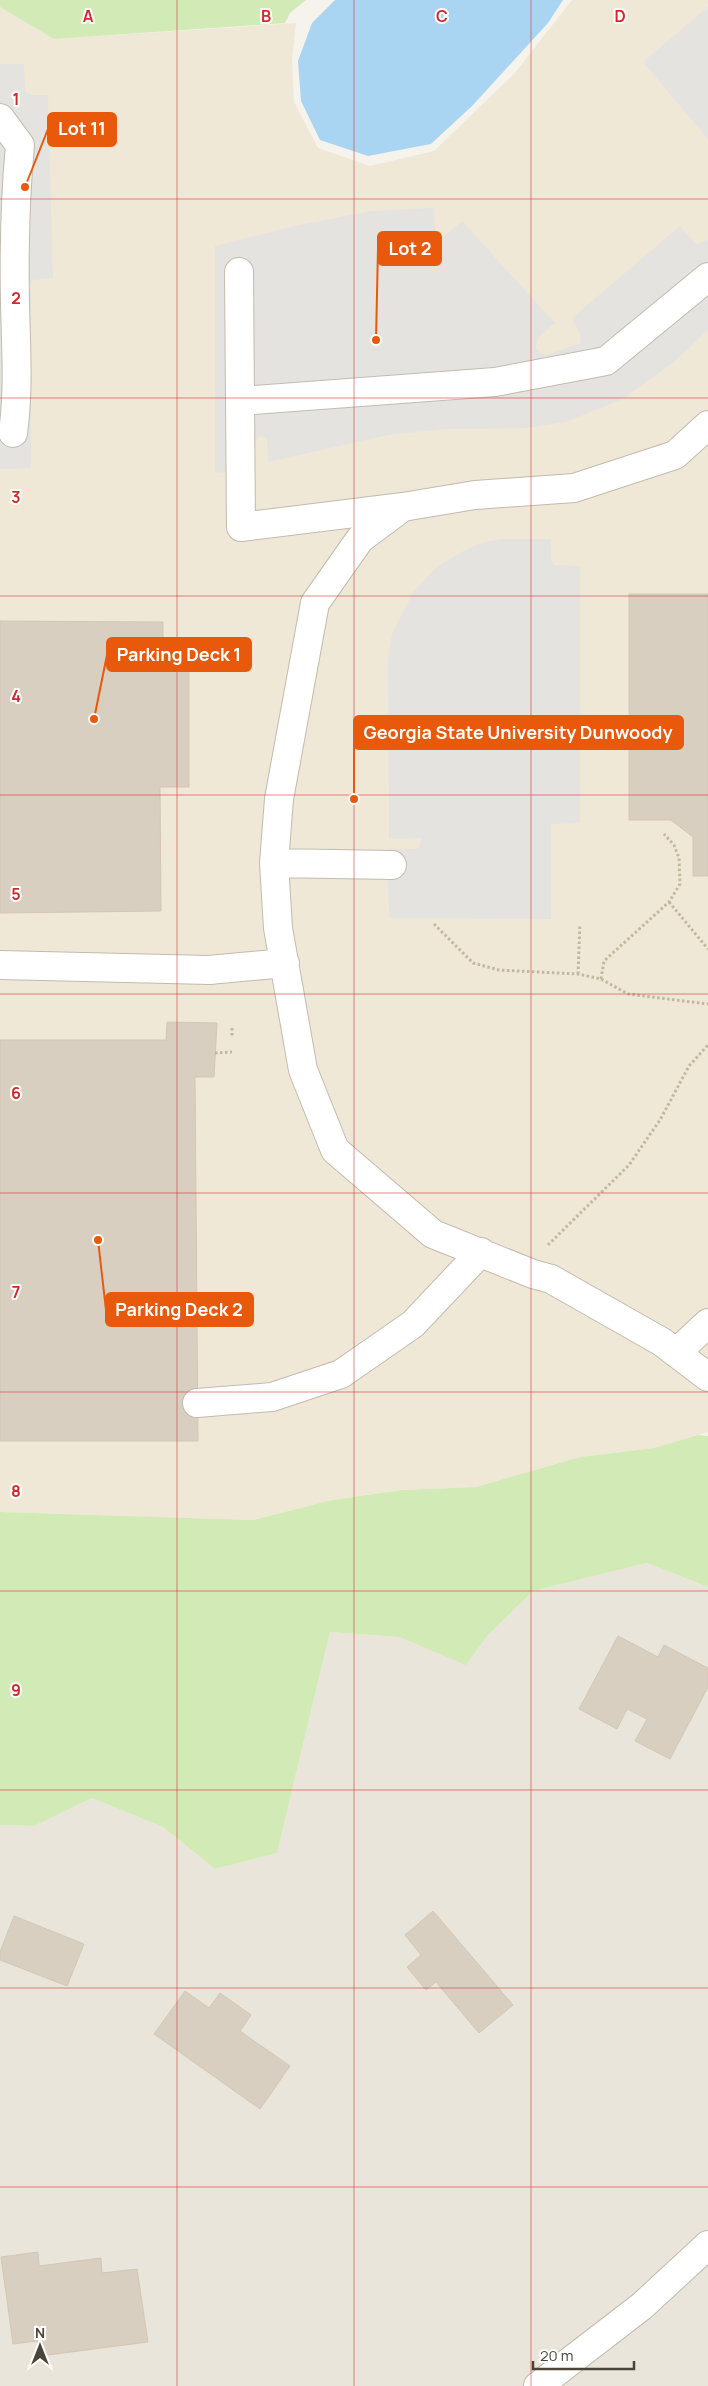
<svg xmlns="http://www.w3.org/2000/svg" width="708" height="2386" font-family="Manrope,sans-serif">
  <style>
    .residential { fill: #eae5da }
    .education { fill: #efe8d6 }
    .green { fill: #d2eab5 }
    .parking { fill: #e5e3e0 }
    .water { fill: #a9d4f2 }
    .building { fill: #d8cfc1; stroke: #d3c7b4 }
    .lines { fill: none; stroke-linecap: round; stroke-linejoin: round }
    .minor-casing { stroke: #c2bbae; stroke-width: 30 }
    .path { stroke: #c4b79f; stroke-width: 3; stroke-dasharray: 2.5 2.5; stroke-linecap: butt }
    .minor { stroke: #fff; stroke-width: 28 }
    .grid { fill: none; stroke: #d62828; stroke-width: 1; stroke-opacity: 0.55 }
    .grid-label { font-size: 16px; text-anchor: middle; font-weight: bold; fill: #d62828; stroke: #fff; stroke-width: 4; stroke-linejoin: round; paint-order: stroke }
    .leader { fill: none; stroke: #e8590c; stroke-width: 2 }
    .callout-dot { fill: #e8590c; stroke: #fff; stroke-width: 2 }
    .callout { fill: #e8590c; stroke: #e8590c; stroke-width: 2 }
    .callout-label { font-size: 18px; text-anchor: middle; font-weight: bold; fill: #fff }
  </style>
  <rect width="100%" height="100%" fill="#f6f3ec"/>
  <path class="residential" d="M647,1563l61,24v799h-708v-561l34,1 58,-28 71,29 52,42 62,-16 53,-221 69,5 67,27 21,-28 46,-45z"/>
  <path class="education" d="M572,0h136v1432l-54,16 -74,9 -104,30 -74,3 -70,10 -79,20 -253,-8v-1505l54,32 242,-16 -4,38 2,41 24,46 52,18 64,-15 80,-77z"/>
  <path class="green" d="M0,0h306l-16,13 -5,10 -231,16 -54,-32z
    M698,1435l10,1v151l-61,-24 -114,28 -46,45 -21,29 -67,-28 -69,-5 -53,221 -62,16 -52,-42 -71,-29 -58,28 -34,-1v-313l253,8 79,-20 70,-10 74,-3 104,-30 74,-9z"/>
  <path class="parking" d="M708,7v132l-65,-77z
    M0,64h24l1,27 6,4h17l5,183 -20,2 -2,4v184l-31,1z
    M433,208l3,27 8,1 18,-15 93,102 -17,15 -2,10 4,5 6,2 35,-12 -1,-10 -8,-15 108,-92 16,18 12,-4v90l-33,31 -52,38 -57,23 -39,6 -82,1 -57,6 -120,27 -1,-23 -7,-3 -6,6 -1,29 -38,2v-227l79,-20 77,-15z
    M501,539h50v20l3,6 26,1v257l-29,1v95l-162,-1 -2,-69h27l5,-2 3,-9 -33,1 -1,-178 4,-27 22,-43 24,-25 27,-16 17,-7z"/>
  <path class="water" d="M335,0h228l-15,23 -75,82 -42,39 -63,12 -48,-16 -19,-39 -3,-40 14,-38z"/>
  <path class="building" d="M629,594h79v282h-15v-39l-22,-17h-42z
    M0,621l163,1v28l26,-4v141h-29l1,124 -161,2z
    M167,1022l50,1 -3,54h-19l3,364h-198v-401h166z
    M618,1636l40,21 6,-12 44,23v19l-38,72 -35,-18 12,-22 -20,-10 -10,20 -38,-20z
    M433,1911l80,94 -34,28 -43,-51 -10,8 -19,-23 14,-12 -16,-20z
    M14,1916l70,28 -17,42 -67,-26v-8z
    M185,1991l24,17 11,-15 31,22 -11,16 50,35 -30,43 -106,-75z
    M38,2252l1,14 62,-8 1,15 35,-4 11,73 -108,14 -2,-15 -25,3 -12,-87z"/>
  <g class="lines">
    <g class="minor-casing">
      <path id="minor" d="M0,118l20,27c-5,53 -6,106 -5,159 1,44 4,85 -2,129
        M239,272l2,255 162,-20 72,-12 99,-7 101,-33 33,-30
        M240,401l255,-19 111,-21 102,-84
        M403,507l-43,32 -45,64 -36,196 -5,64 4,65 25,142 32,80 98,84 100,40 18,5 111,63 46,35
        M274,863l118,2
        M0,965l209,5 76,-7
        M676,1353l32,-30
        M197,1403l75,-6 69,-23 72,-50 68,-72
        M538,2386l104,-80 66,-61"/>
    </g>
    <path class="path" d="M669,902l39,47
      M434,924l39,39 26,7 79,4 23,5 27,15 80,10
      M578,974l2,-50
      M601,979l3,-18 65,-59 11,-18 -1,-26 -5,-13 -10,-11
      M232,1028v8
      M215,1053l17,-1
      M548,1245l81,-80 31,-45 29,-54 19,-21"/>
    <use href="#minor" class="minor"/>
  </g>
  <path class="grid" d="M177,0v2386M354,0v2386M531,0v2386M0,199h708M0,398h708M0,596h708M0,795h708M0,994h708M0,1193h708M0,1392h708M0,1591h708M0,1790h708M0,1988h708M0,2187h708"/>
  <g class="grid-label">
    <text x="88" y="22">A</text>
    <text x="266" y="22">B</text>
    <text x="442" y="22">C</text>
    <text x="620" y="22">D</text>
    <text x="16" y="105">1</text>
    <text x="16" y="304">2</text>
    <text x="16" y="503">3</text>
    <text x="16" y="702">4</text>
    <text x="16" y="900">5</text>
    <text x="16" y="1099">6</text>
    <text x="16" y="1298">7</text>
    <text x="16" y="1497">8</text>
    <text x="16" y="1696">9</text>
  </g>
  <path class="leader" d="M25 187L48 129M376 340L378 248M94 719L107 655M354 799L354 733M98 1240L106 1310"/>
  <g class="callout-dot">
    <circle cx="25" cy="187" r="5"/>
    <circle cx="376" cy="340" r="5"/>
    <circle cx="94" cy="719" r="5"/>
    <circle cx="354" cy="799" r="5"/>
    <circle cx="98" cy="1240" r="5"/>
  </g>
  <g class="callout">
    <rect x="48" y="113" width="68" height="33" rx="5"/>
    <rect x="378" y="232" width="63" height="33" rx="5"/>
    <rect x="107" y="638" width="144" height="33" rx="5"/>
    <rect x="354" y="716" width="329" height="33" rx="5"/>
    <rect x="106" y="1293" width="147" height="33" rx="5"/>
  </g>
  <g class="callout-label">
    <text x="82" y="135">Lot 11</text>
    <text x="410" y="255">Lot 2</text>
    <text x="179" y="661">Parking Deck 1</text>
    <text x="518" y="739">Georgia State University Dunwoody</text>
    <text x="179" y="1316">Parking Deck 2</text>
  </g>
  <g transform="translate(40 2346)" stroke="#ffffff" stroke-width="4" paint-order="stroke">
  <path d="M0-4L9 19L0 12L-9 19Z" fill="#4b4439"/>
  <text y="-8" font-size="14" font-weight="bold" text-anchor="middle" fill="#4b4439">N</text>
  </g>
  <path d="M533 2361v8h101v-8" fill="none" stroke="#4b4439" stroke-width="2.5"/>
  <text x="540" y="2361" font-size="15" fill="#4b4439" stroke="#ffffff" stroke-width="4" paint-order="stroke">20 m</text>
</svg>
